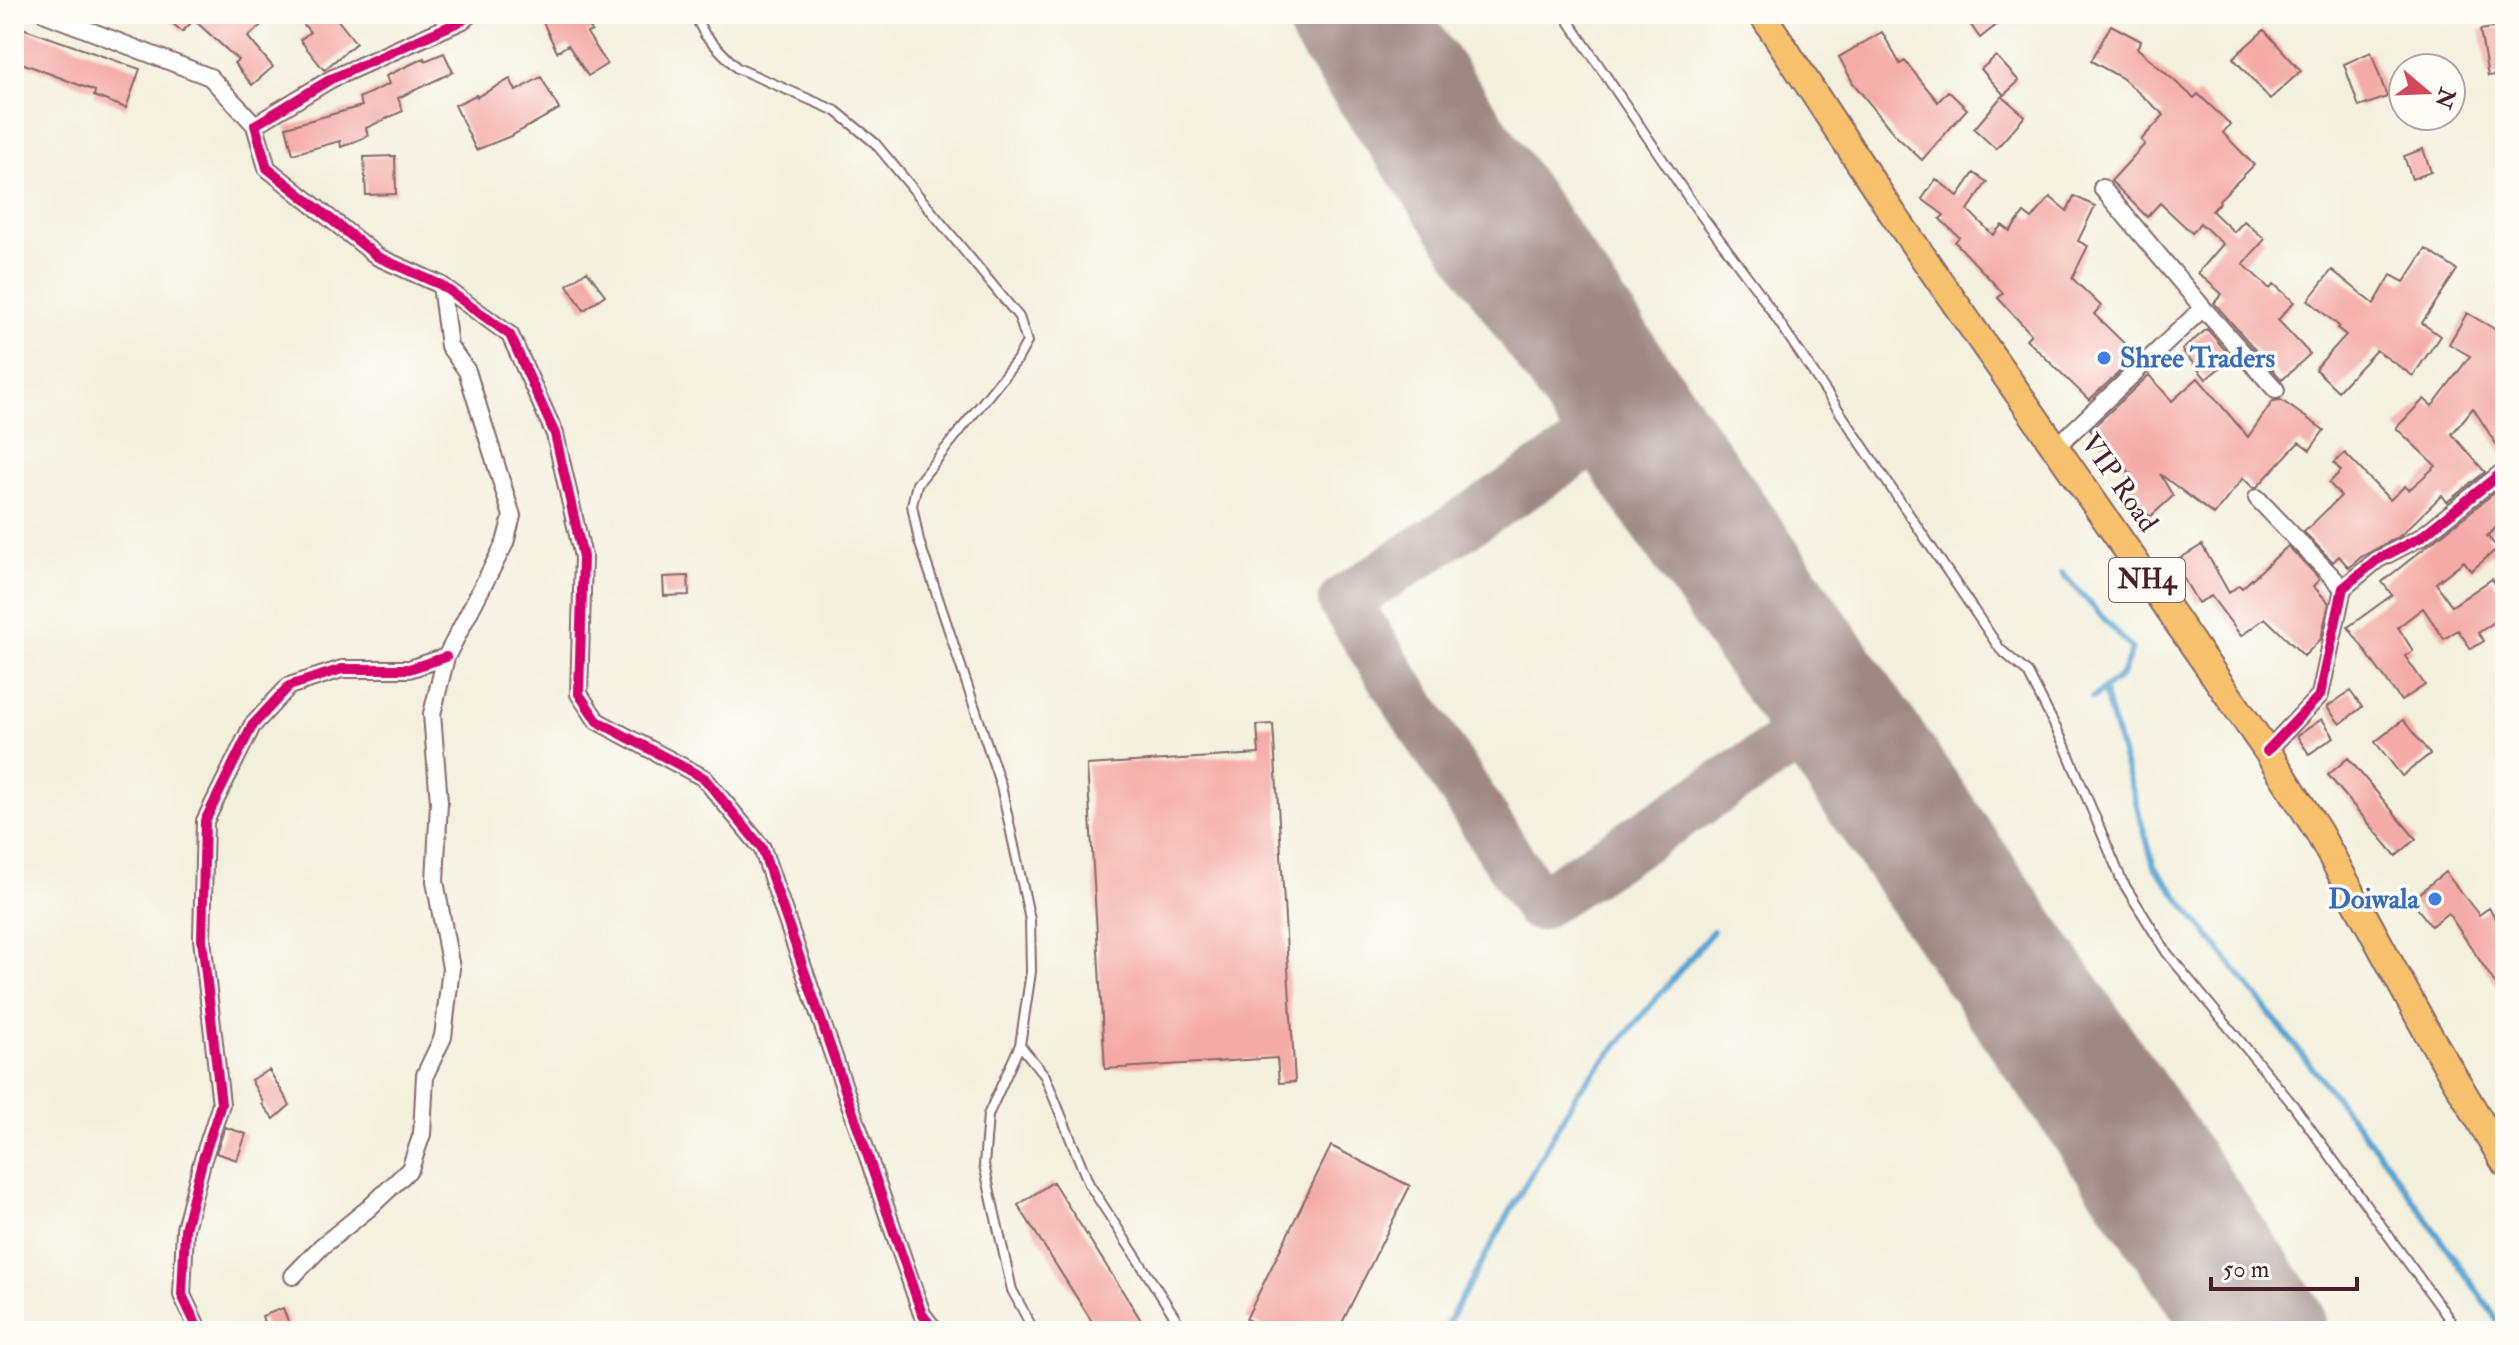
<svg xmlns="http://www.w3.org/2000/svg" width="2519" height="1345" font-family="'IM FELL Double Pica',serif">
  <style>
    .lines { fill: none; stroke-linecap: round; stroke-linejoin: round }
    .stream { stroke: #59a3d0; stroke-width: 6 }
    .taxiway { stroke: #9f8884; stroke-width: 52 }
    .runway { stroke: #9f8884; stroke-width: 132 }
    .building { fill: #f4aba7 }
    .service-casing { stroke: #86686a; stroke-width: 12 }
    .minor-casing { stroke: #86686a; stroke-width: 20 }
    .trunk-casing { stroke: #86686a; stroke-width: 30 }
    .service { stroke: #fff; stroke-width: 8 }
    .minor { stroke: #fff; stroke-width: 16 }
    .trunk { stroke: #f7c06c; stroke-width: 26 }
    .cycleway-casing { stroke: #fdfcf7; stroke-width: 15 }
    .cycleway { stroke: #d6006c; stroke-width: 10 }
    .shop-dot { fill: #3f7fe0; stroke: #fdfcf7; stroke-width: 3 }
    .labels { text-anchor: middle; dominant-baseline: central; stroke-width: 7; stroke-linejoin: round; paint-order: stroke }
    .shield { fill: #fdfcf7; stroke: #806168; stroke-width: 2 }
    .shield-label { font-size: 26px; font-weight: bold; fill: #4a1f2b }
    .shop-label { font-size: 28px; font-weight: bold; fill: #366cbe; stroke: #fdfcf7; text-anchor: start }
    .street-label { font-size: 28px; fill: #4a1f2b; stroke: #fdfcf7 }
  </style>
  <rect width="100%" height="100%" fill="#fdfcf7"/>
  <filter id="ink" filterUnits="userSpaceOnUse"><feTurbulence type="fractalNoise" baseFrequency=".0125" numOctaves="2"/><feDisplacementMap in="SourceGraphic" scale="16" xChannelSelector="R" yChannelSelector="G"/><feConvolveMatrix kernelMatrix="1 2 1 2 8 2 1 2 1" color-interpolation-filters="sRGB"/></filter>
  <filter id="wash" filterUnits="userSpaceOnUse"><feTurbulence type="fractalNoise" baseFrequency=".006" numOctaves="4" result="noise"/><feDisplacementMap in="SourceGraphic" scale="32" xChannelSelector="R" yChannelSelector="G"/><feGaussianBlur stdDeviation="1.8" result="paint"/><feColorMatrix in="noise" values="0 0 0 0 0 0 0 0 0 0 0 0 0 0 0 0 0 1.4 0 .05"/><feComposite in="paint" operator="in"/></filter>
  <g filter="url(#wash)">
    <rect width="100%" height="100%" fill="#f4f0de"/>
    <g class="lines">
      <path class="stream" d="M2062,573l70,76 -10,26 -30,23
        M2104,691l50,175 234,298 117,167
        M1443,1331l134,-238 136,-162"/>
      <path class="taxiway" d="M1630,416l-286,185 194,304 297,-192"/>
      <path class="runway" d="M1353,14l908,1317"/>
    </g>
    <g id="blocks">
      <path class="building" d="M163,14h110l-25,23 25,30 -21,18 -18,-22 4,-3 -44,-40 -12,12z
        M295,14h38l23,29 -32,27 -24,-30 10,-8z
        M553,14h29l10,17 -5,2 20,31 -19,12 -20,-31 -11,7 -15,-32z
        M1978,14h32l-30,24 -12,-17z
        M2111,25l30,16 -4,7 57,50 4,-4 32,30 -7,9 31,32 -35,35 1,2 -8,9 22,21 10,-11 21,18 -22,25 27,25 4,-5 20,18 -16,18 32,34 -28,26 -68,-77 8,-9 -24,-21 25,-29 -23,-21 -8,10 -32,-30 -13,14 -36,-36 34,-37 -4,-4 23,-25 -42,-37 -31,-17z
        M2505,26v48l-17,2 -8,-46z
        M22,28l118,41 -14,39 -32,-12 1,-5 -81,-31v-9z
        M2264,30l37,41 -31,28 -37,-41z
        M1882,32l18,32 5,-3 33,41 10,-11 19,18 -45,51 -27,-25 -42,-52 -14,-26z
        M2371,52l16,45 -28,10 -15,-43z
        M444,53l9,19 -55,26 5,13 -37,17 2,8 -27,11 -1,-6 -47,13 -7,-27 76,-21 -3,-8 30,-14 -3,-8 38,-18 1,3z
        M1996,56l23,25 -15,14 -23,-26z
        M541,77l18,32 -48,27 -35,14 -21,-45 21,-10 1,2 33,-18 6,12z
        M2002,96l23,20 -29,33 -22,-20z
        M2423,149l8,23 -19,7 -8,-23z
        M395,156l1,38 -30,1 -2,-38z
        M1974,173l13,9 -19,28 25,25 9,-10 8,6 14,-18 8,6 18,-22 17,14 7,-15 21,10 -17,35 10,5 -16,32 29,28 -7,8 43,42 -48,44 -63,-61 5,-5 -33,-36 5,-5 -48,-51 4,-5 -19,-18 4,-4 -22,-16 14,-20 22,17z
        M2426,249l31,21 -35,53 18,13 -27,40 -37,-26 -38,41 -23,-22 31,-34 -9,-7 2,-2 -31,-26 24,-30 42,34 17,-29 13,7z
        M587,271l18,24 -21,15 -17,-25z
        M2467,313l38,22v123l-32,-50 -21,26 33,38 -38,30 -5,-7 -42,41 -39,21 -12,11 -10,-12 -6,6 -29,-30 37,-36 -12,-13 12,-12 -7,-8 11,-10 45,47 15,-14 4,4 27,-24 -40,-38 28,-29 8,7 38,-50 -21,-12z
        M2207,329l25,29 -26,21 -24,-29z
        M2149,375l23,26 26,-23 50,59 25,-36 8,-1 43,30 -14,20 -11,-8 -42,45 -4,1 -10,-10 -29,37 -54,-41 13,22 -23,21 -30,-33 11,-10 -41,-44z
        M2499,489l6,7v23l-18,17 11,12 -27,23 -7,-10 -28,22 16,23 40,-27 13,19v17l-27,18 6,8 -13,8 -13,-19 -14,9 -21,-31 -25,19 15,24 -8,5 20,29 -24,16 -53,-74 44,-32 -10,-13z
        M2202,545l27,48 10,-8 3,3 46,-42 29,30 2,4 -6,6 16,17 -8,36 -17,17 -39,-38 -24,18 -30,-40 -13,7 -24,-41z
        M688,576l1,19 -25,1 -1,-19z
        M2350,691l12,16 -22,17 -13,-17z
        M2322,719l12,18 -25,17 -12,-18z
        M2403,720l27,34 -28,22 -27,-34z
        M1273,724l22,358 -16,1 -2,-25 -172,11 -18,-304 172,-11 -2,-29z
        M2348,758l68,81 -20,17 -68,-81z
        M2445,872l34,43 10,-7 8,12 8,-5v83l-57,-85 -17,13 -20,-26z
        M269,1070l21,35 -16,14 -12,-15 1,-2 -12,-22z
        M225,1127l21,7 -9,26 -21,-7z
        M1331,1146l79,40 -72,145h-68l-24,-12z
        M1053,1182l95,149h-50l-80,-126z
        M283,1308l6,16 -22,7 -5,-15z"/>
    </g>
  </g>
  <g filter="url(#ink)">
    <use href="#blocks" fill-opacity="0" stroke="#86686a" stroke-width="2"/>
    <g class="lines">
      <g class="service-casing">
        <path id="service" d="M694,14l11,21 32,33 99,43 39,32 144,174 8,25 -10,18 -100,124 -5,21 7,36 82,245 29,134 1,52 -11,73 -32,70 -4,50 28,125 22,41
          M1564,14l126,186 66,88 244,361 28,24 37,73 57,135 45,72 127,153 164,225
          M1020,1045l25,31 44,108 95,147"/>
      </g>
      <g class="minor-casing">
        <path id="minor" d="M46,14l164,63 45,48
          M470,14l-7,6 -132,59 -76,46 12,43 111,89 63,28 69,50 45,99 28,123 -4,137 18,27 107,57 58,70 160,466 13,17
          M2102,188l101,120 73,82
          M2055,448l148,-140
          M2257,498l86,90
          M2267,751l53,-56 23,-107 34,-28 44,-23 84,-67
          M293,1276l29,-30 47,-38 41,-39 12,-35 3,-59 18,-38 8,-69 -16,-87 4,-79 -7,-88 14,-57 59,-114 7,-27 -45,-145 -18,-25 -8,-61
          M199,1331l-17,-36 3,-66 17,-67 19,-58 -19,-165 3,-118 47,-95 37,-40 53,-17h67l37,-12"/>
      </g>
      <g class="trunk-casing">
        <path id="trunk" d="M1762,14l131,200 374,537 52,82 107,197 79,133"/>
      </g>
      <use href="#service" class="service"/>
      <use href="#minor" class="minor"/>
      <use href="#trunk" class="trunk"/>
      <g class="cycleway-casing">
        <path id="cycleway" d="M470,14l-7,6 -132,59 -76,46 12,43 111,89 63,28 69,50 45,99 28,123 -4,137 18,27 107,57 58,70 160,466 13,17
          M2267,751l53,-56 23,-107 34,-28 44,-23 84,-67
          M199,1331l-17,-36 3,-66 17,-67 19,-58 -19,-165 3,-118 47,-95 37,-40 53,-17h67l37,-12"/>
      </g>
      <use href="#cycleway" class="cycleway"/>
    </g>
  </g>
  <g class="shop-dot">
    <circle cx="2104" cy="358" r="8"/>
    <circle cx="2435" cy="899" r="8"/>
  </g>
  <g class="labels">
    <rect class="shield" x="2109" y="558" width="76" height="44" rx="6"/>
    <g class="shield-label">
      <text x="2147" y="580">NH4</text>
    </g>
    <g class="shop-label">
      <text x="2120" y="358">Shree Traders</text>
      <text x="2419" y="899" text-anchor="end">Doiwala</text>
    </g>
    <g class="street-label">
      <text transform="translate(2119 483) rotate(55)">VIP Road</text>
    </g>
  </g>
  <rect width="2519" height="1345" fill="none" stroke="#fdfcf7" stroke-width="48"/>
  <g transform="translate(2427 92) rotate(109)"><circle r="38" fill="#fdfcf7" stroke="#b5a4a5" stroke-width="2"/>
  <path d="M0-6L14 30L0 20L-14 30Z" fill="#d1495b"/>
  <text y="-12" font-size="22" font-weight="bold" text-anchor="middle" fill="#4a1f2b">N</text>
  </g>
  <path d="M2211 1277v12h146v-12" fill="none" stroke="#4a1f2b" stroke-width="4"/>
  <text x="2223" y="1277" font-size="24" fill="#4a1f2b" stroke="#fdfcf7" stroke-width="6" paint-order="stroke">50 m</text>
</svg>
